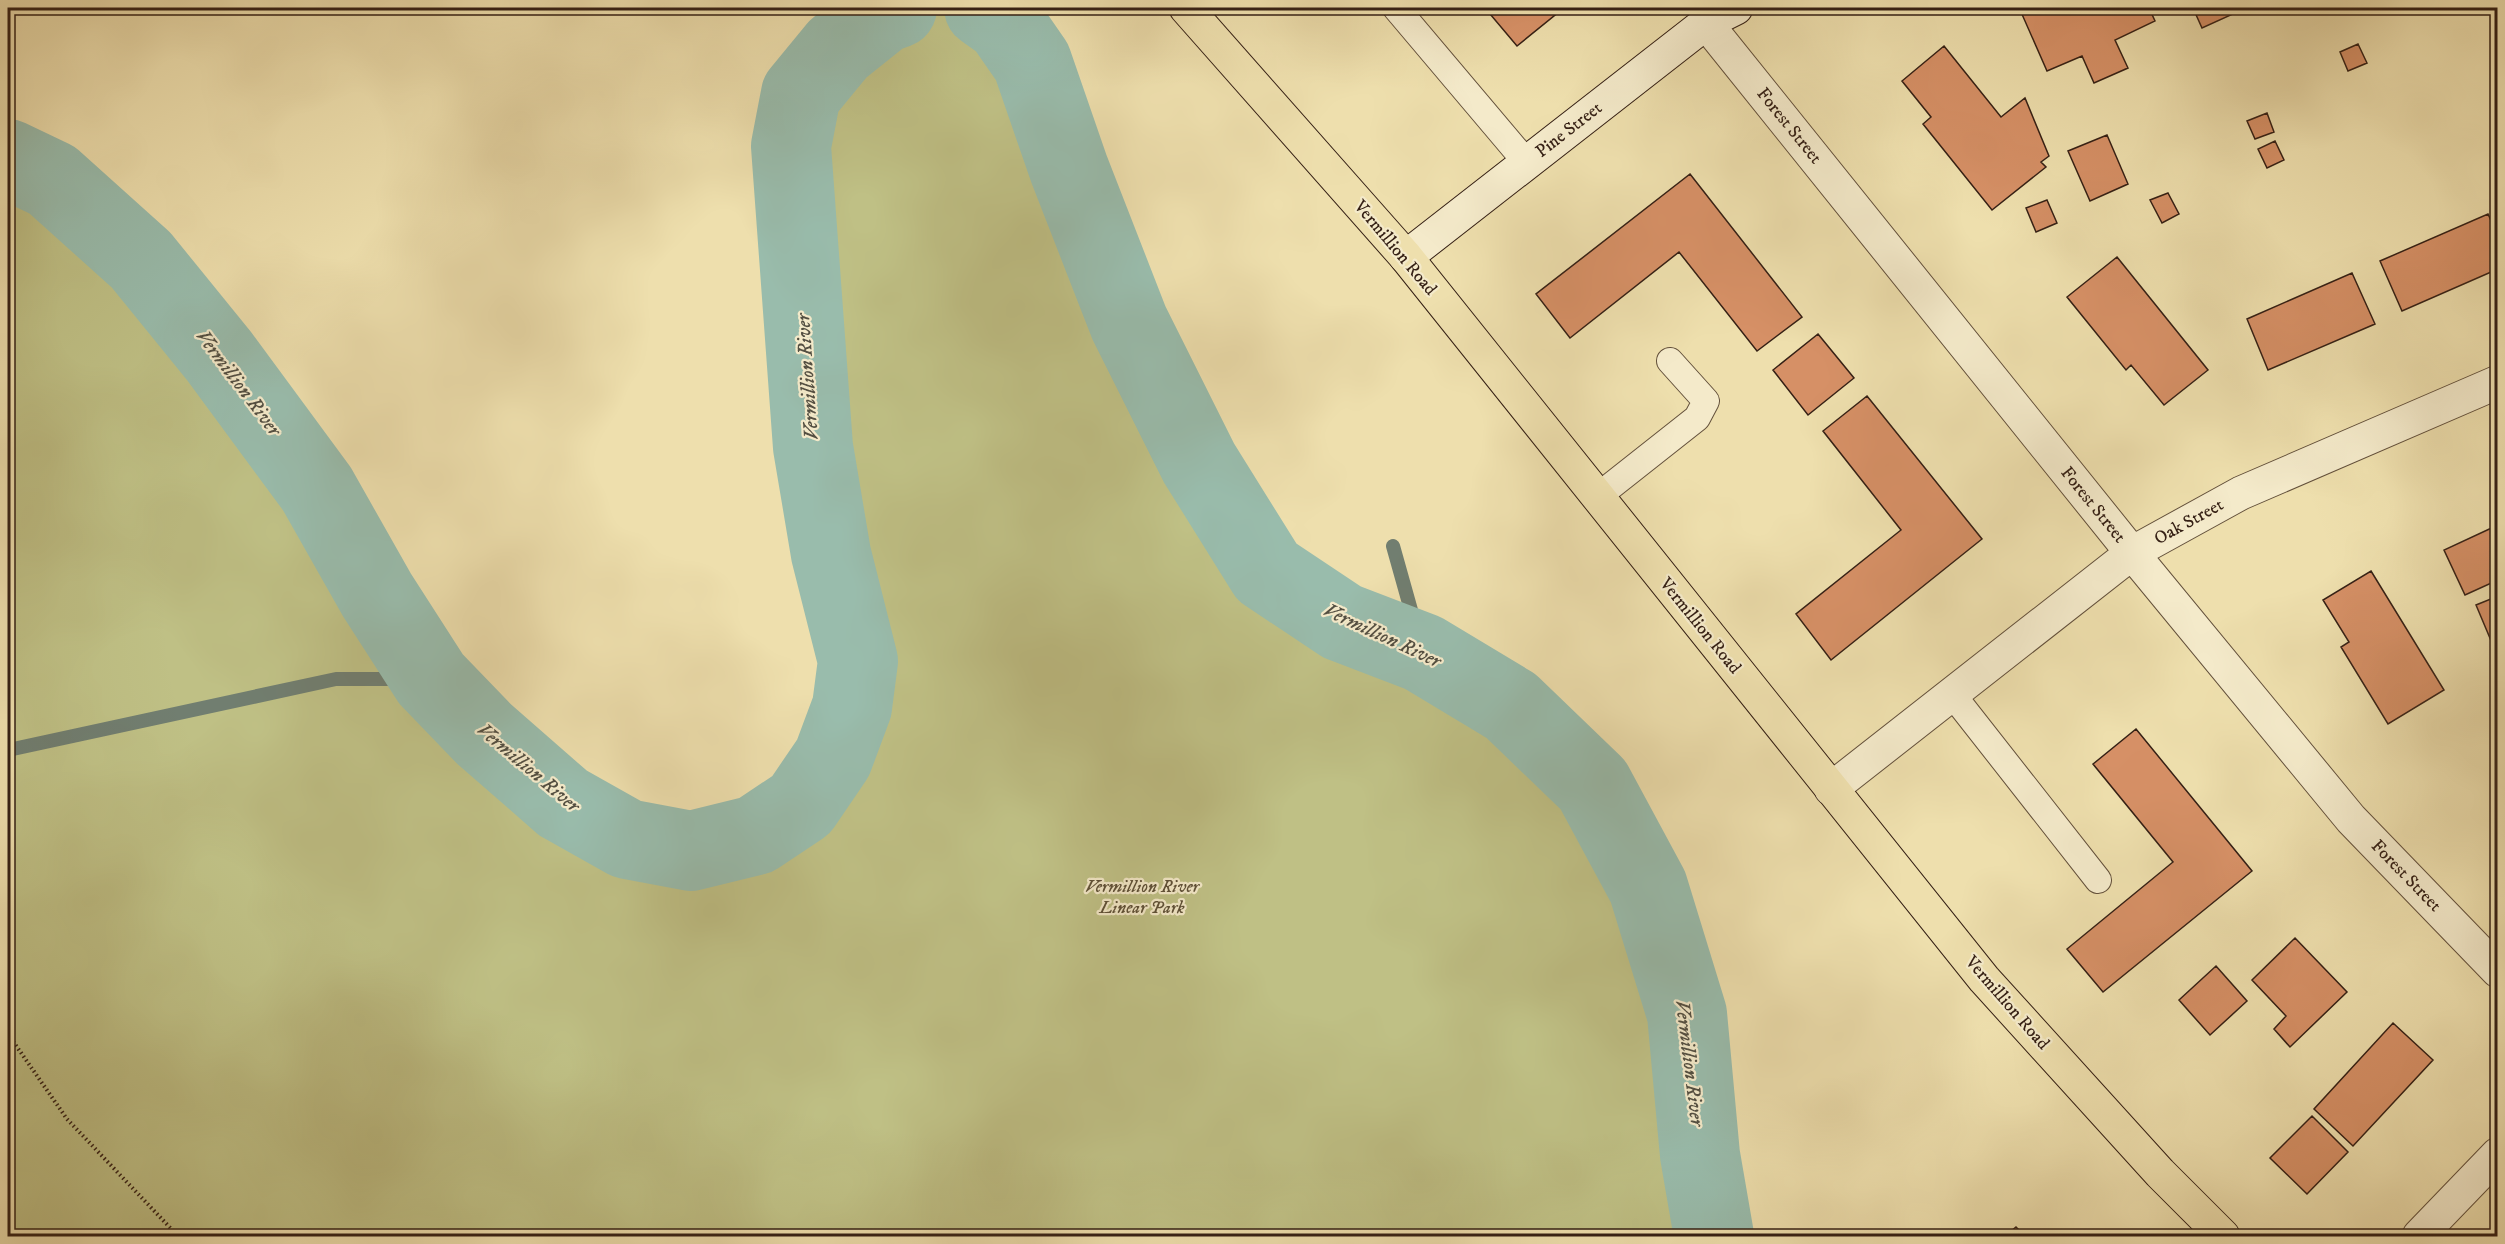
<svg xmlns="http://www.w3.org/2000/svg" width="2505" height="1244" font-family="'IM FELL DW Pica',serif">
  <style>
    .green { fill: #bfc085; stroke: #7a704d; stroke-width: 1.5 }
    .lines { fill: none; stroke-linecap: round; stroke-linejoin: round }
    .stream { stroke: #717e70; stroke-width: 14 }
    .river { stroke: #99bcac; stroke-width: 80 }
    .building { fill: #d69066; stroke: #352015; stroke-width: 1.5 }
    .lane-casing { stroke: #63503b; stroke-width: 28 }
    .street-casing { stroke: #63503b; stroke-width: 35 }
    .secondary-casing { stroke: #352015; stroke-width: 35 }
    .primary-casing { stroke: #352015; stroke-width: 35 }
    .path { stroke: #352015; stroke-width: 4; stroke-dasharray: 1.5 3; stroke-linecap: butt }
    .lane { stroke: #f4eaca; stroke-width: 26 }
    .street { stroke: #f4eaca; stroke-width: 33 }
    .secondary { stroke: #f4eaca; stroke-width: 33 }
    .primary { stroke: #eedfad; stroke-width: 33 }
    .labels { text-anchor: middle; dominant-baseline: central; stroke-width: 4.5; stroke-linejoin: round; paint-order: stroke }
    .street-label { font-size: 18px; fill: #352015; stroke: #f4eaca }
    .park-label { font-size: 18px; font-style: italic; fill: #5e5037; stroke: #f4eaca }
    .water-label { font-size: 20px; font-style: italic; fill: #534f42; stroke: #f4eaca }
  </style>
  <rect width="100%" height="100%" fill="#eedfad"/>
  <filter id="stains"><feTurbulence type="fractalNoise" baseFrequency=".00333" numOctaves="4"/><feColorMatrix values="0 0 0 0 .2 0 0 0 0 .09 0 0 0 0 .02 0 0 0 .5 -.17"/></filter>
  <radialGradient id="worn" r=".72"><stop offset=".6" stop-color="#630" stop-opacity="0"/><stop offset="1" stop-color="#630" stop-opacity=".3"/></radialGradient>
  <path class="green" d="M897,8h87l21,15 27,39 37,107 60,154 70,140 68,109 75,50 81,31 88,53 82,79 55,102 39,127 13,141 14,81h-1706v-1077l44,21 89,80 78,96 98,133 60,106 54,84 53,55 79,69 64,36 64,12 65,-16 45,-30 32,-47 19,-51 6,-47 -27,-106 -18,-107 -22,-301 10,-52 37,-45 45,-36z"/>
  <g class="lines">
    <path class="stream" d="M1393,546l30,107
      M8,747l5,2 323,-70h95"/>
    <path class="river" d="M984,8l21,15 27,39 37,107 60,154 70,140 68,109 75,50 81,31 88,53 82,79 55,102 39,127 13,141 14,81
      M8,159l44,21 89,80 78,96 98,133 60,106 54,84 53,55 79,69 64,36 64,12 65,-16 45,-30 32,-47 19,-51 6,-46 -27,-107 -18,-107 -22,-301 10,-52 37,-45 45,-36 14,-5"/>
  </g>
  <path class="building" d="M1485,8h73l2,3 -43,35z
    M2031,8h118l6,13 -40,19 13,28 -34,15 -12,-27 -35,15 -26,-59z
    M2193,8h37l3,6 -31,14z
    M2358,44l9,19 -19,8 -8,-19z
    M1944,46l57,71 24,-19 24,58 -8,6 5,5 -54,43 -69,-86 8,-7 -29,-36z
    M2267,113l7,19 -19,7 -8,-18z
    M2107,135l21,49 -38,17 -22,-50z
    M2275,141l9,19 -17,8 -9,-19z
    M1690,174l112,143 -45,34 -78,-99 -109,86 -34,-44z
    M2168,193l11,21 -17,9 -12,-23z
    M2047,200l10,23 -21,9 -10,-24z
    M2488,214l10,22v33l-96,42 -22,-50z
    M2117,257l91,113 -44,35 -33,-40 -5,5 -59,-73z
    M2352,273l23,51 -107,46 -21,-51z
    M1818,334l36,44 -46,37 -35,-45z
    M1867,396l115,143 -151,121 -35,-46 105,-84 -78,-99z
    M2498,525v55l-33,15 -21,-45z
    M2371,571l73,119 -56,34 -47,-77 8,-5 -26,-42z
    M2498,596v53l-3,1 -19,-45z
    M2136,729l116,142 -149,121 -36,-43 106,-87 -80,-98z
    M2295,938l52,54 -57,55 -16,-18 12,-13 -34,-36z
    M2216,966l31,35 -37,34 -31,-35z
    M2393,1023l40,37 -80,86 -39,-37z
    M2312,1116l36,36 -41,42 -37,-36z
    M2016,1227l9,9h-20z"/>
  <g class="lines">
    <g class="lane-casing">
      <path id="lane" d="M1396,8l131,155
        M1597,497l100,-79 9,-17 -36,-40
        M1952,694l146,186"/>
    </g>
    <g class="street-casing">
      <path id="street" d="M1706,23l426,530 219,266 147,152
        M1831,789l301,-236 109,-60 257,-111
        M2419,1236l79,-82"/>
    </g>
    <g class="secondary-casing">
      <path id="secondary" d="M1406,257l300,-234 30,-15"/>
    </g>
    <g class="primary-casing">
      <path id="primary" d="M1186,8l220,249 578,722 176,194 63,63"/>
    </g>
    <path class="path" d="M8,1034l59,85 111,117"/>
    <use href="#lane" class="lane"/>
    <use href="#street" class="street"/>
    <use href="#secondary" class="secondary"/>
    <use href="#primary" class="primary"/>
  </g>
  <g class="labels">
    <g class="street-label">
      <text transform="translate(1789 126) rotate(51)">Forest Street</text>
      <text transform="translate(1569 130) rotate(-38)">Pine Street</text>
      <text transform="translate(1395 248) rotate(50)">Vermillion Road</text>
      <text transform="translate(2093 505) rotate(51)">Forest Street</text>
      <text transform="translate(2189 522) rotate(-29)">Oak Street</text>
      <text transform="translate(1700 626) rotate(51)">Vermillion Road</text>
      <text transform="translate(2406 876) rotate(46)">Forest Street</text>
      <text transform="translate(2007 1003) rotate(49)">Vermillion Road</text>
    </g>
    <g class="park-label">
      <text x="1142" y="887">Vermillion River<tspan x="1142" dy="21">Linear Park</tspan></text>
    </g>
    <g class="water-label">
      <text transform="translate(808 377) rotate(-94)">Vermillion River</text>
      <text transform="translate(238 383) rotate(53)">Vermillion River</text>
      <text transform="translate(1382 636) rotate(25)">Vermillion River</text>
      <text transform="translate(528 768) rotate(40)">Vermillion River</text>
      <text transform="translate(1689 1063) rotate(83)">Vermillion River</text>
    </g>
  </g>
  <rect width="2505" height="1244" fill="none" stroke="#eedfad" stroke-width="30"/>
  <rect x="9" y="9" width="2487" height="1226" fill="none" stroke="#352015" stroke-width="3"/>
  <rect x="15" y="15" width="2475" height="1214" fill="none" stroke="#352015" stroke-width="1.5"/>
  <rect width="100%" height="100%" filter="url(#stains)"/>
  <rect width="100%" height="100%" fill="url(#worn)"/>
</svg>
